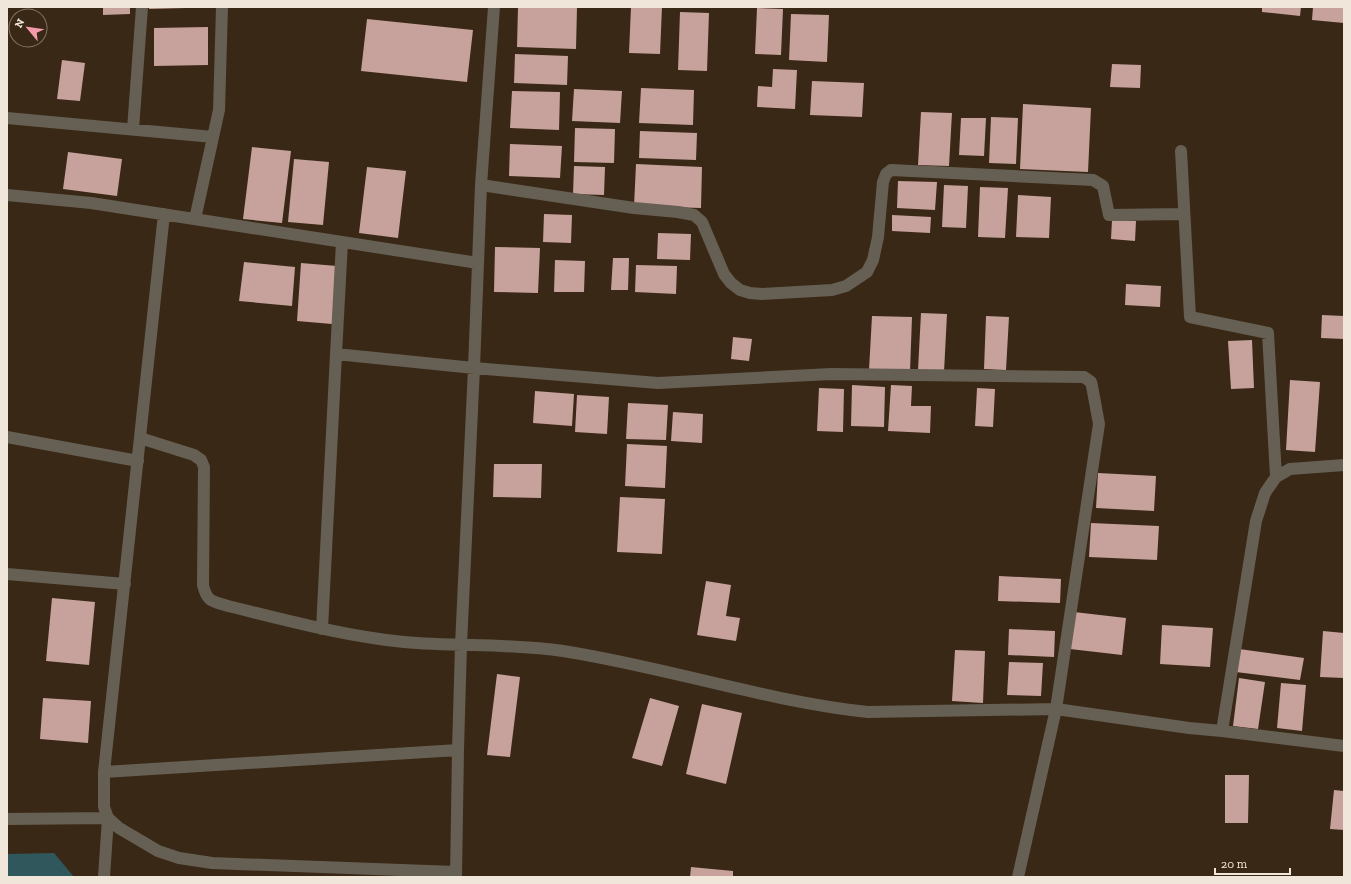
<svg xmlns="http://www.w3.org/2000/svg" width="1351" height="884" font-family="'Zilla Slab',serif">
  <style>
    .water { fill: #30575c }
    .building { fill: #c7a19c }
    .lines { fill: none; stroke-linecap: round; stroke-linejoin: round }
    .minor { stroke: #665f53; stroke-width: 12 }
  </style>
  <rect width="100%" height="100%" fill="#392815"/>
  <path class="water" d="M54,853l20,24h-67v-23z"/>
  <path class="building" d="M103,7h27v7l-27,1z
    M149,7h37v1l-37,1z
    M518,7h59l-1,42 -59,-2z
    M631,7h31l-2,47 -31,-1z
    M1262,7h39l-1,9 -38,-4z
    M1313,7h31v16l-32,-3z
    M757,8l26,1 -2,46 -26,-1z
    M680,12l29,1 -2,58 -29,-1z
    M791,14l38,1 -2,47 -38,-2z
    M367,19l106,11 -6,52 -106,-11z
    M208,27v38l-54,1v-38z
    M515,54l53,2 -1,29 -53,-2z
    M62,60l23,3 -5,38 -23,-2z
    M1112,64l29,1 -1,23 -30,-1z
    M773,69l24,1 -2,39 -38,-2 1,-21 14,1z
    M812,81l52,2 -2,34 -52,-2z
    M641,88l53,2 -1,35 -54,-2z
    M574,89l48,2 -2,32 -48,-2z
    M512,91l48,1 -1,38 -49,-2z
    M1023,104l68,4 -3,64 -68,-3z
    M921,112l31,1 -3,53 -31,-1z
    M991,117l27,1 -2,46 -27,-1z
    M961,118h25l-2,38 -25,-1z
    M575,128l40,1 -1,34 -40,-1z
    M640,131l57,2 -1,27 -57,-2z
    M510,144l52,2 -2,32 -51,-2z
    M252,147l39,4 -9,72 -39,-4z
    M68,152l54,7 -5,37 -54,-7z
    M294,159l35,3 -6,63 -35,-3z
    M636,164l66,3 -1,41 -67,-2z
    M574,166l31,1 -1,28 -31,-1z
    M367,167l39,4 -8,67 -39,-5z
    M898,181l39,1 -2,28 -38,-2z
    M944,185l24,1 -2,42 -24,-1z
    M980,187l28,1 -3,50 -27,-1z
    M1018,195l33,2 -2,41 -33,-1z
    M544,214l28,1 -1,28 -28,-1z
    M892,215l39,2 -1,16 -38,-2z
    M1112,220l24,1 -1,20 -24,-2z
    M658,233l33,1 -1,26 -33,-1z
    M495,247l45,1 -2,45 -44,-1z
    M613,258h16l-1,32h-17z
    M555,260l30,1 -1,31h-30z
    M244,262l51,5 -3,39 -53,-5z
    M301,263l36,3 -5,58 -35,-3z
    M636,265l41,1 -1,28 -41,-2z
    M1126,284l35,2 -1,21 -35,-2z
    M921,313l26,1 -3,58 -26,-2z
    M1322,315l22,1v23l-23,-1z
    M872,316l40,1 -2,55 -41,-2z
    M986,316l23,1 -3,53 -22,-1z
    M733,337l19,2 -3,22 -18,-2z
    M1252,340l2,48 -23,1 -3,-48z
    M1290,380l30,2 -5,70 -29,-2z
    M852,385l33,2 -1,40 -33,-1z
    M891,385l21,1 -1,20h20l-1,27 -42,-2z
    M819,388l25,1 -1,43 -26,-1z
    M977,388l18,1 -2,38 -18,-1z
    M535,391l39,3 -2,32 -39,-3z
    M577,395l32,2 -2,37 -32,-2z
    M628,403l40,2 -2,35 -40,-1z
    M673,412l30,2 -1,29 -31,-2z
    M627,444l40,2 -2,42 -40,-2z
    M494,464h48l-1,34 -48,-1z
    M1098,473l58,3 -2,35 -58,-3z
    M620,497l45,2 -3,55 -45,-2z
    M1091,523l68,3 -2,34 -68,-3z
    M999,576l62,3 -1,24 -62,-2z
    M706,581l25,4 -5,31 14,2 -4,23 -39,-6z
    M52,598l43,4 -6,63 -43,-4z
    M1074,612l52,6 -4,37 -52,-6z
    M1162,625l51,3 -3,39 -50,-3z
    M1009,629l46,2 -1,26 -46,-2z
    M1323,631l21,2v45l-24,-1z
    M1239,649l65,9 -4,22 -64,-8z
    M955,650l30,1 -2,52 -31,-2z
    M1009,662l34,1 -2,33 -34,-1z
    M497,674l23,3 -10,80 -23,-2z
    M1239,678l26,4 -7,47 -25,-3z
    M1281,683l25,2 -4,46 -25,-3z
    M43,698l48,3 -3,42 -48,-4z
    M650,698l29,8 -17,60 -30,-8z
    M702,704l40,9 -16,71 -40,-10z
    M1225,775h24l-1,48h-23z
    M1334,790l10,1v39l-14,-1z
    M691,867l42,4v6h-43z"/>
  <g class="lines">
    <path class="minor" d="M7,118l206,19
      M133,129l9,-122
      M1181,151l9,166 78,16 8,144
      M481,185l153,23 44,4 16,3 8,7 22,52 7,9 9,7 10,3 12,1 70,-4 14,-4 21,-14 6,-12 5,-23 5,-55 3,-8 5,-4 202,10 10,6 6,29 75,-1
      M7,195l84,8 387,60
      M164,214l-60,558v35l4,11 11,10 39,23 21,7 33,5 243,9
      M195,219l24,-109 3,-103
      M336,354l6,-112
      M7,437l131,24
      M140,438l54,17 7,5 3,7 -1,118c4,17 9,16 25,21 58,14 116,30 176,36 53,5 106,1 159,9 103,16 202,50 305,61l188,-3 133,19 33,3 122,15
      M7,574l118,10
      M322,629l14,-275 138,14 184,15 173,-9 253,3 7,5 1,4 7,38 -43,285 -38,168
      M1222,731l34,-210 9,-28 11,-16 14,-8 54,-4
      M104,772l354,-22
      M7,819l101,-1 -4,59
      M456,877l2,-127 3,-105 13,-277 7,-183 13,-178"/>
  </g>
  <rect width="1351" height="884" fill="none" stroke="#f1e6da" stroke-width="16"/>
  <g transform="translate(28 28) rotate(299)"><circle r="19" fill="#392815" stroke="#837464"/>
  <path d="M0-3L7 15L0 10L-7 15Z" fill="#f39aab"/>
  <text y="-6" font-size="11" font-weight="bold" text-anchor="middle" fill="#f1e6da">N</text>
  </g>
  <path d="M1215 868v6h75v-6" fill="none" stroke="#f1e6da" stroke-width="2"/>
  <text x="1221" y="868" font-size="12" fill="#f1e6da" stroke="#392815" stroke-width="3" paint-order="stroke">20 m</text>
</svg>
